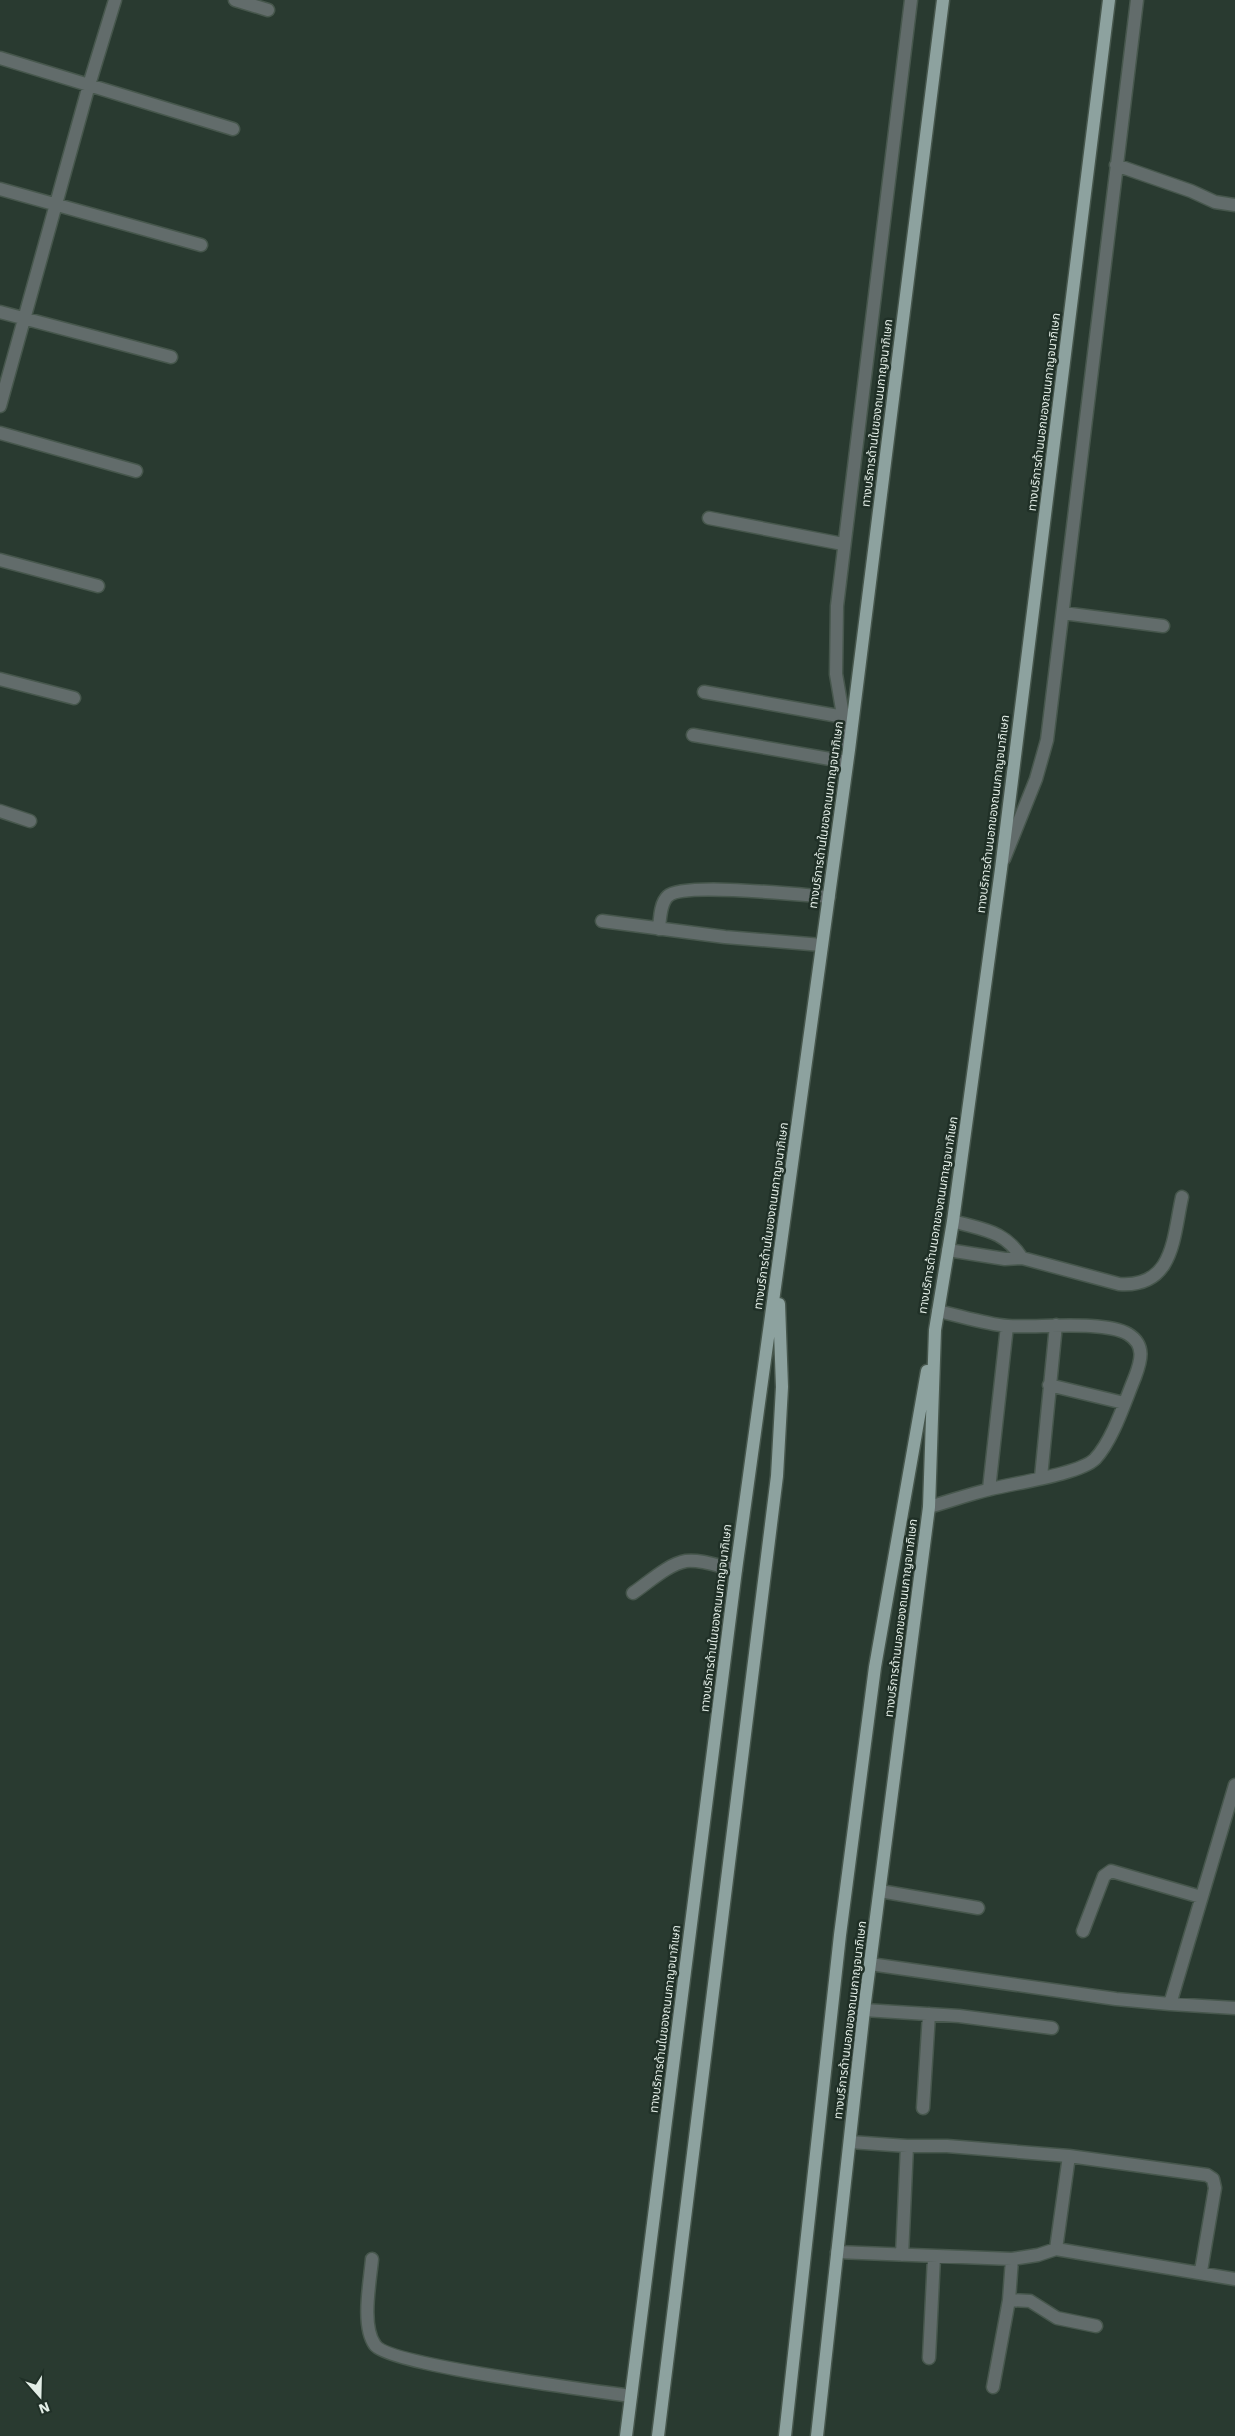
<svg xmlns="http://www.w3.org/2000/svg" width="1235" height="2436" font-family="'Work Sans','Noto Sans Thai',sans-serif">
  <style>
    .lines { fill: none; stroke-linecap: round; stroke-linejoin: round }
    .minor-casing { stroke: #47574d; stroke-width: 15 }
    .major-casing { stroke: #47574d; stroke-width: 15 }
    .minor { stroke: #626c6b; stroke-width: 12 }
    .major { stroke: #8da29f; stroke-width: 12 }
    .labels { text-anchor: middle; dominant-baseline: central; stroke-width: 5; stroke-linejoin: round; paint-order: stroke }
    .street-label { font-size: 12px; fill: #e3eee7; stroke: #203027 }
  </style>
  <rect width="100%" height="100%" fill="#293a30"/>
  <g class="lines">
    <g class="minor-casing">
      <path id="minor" d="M235,0l33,10
        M0,58l233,71
        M1116,165l75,26 24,11 20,3
        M0,189l201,56
        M0,312l171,45
        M0,406l89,-321 26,-85
        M0,433l136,38
        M709,518l134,26
        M0,560l98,26
        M1063,613l100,13
        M0,679l74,19
        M704,692l140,25
        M693,735l154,27
        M848,745l-12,-71 1,-68 74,-606
        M0,811l30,10
        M1004,859l32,-80 11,-39 90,-740
        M602,921l123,16 97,8
        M659,929c1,-10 1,-26 9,-33 15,-14 134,-1 161,1
        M953,1221c30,9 51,9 69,37
        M948,1250l57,9 17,-1 97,26c55,4 54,-46 63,-87
        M1049,1385l75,18
        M1041,1477l15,-152
        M989,1489l18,-163
        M929,1507c21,-6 41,-13 62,-18 23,-6 89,-15 104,-30 18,-19 30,-58 40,-82 6,-16 11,-32 -7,-43 -24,-14 -91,-6 -120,-8 -23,-2 -47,-10 -70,-15
        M633,1593c15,-10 35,-29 53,-32 15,-2 35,6 50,9
        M880,1891l98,17
        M1083,1931l21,-55 7,-5 90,26
        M870,1964l246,35 54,5 65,-219
        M1170,2004l65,4
        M864,2010l95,6 93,12
        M923,2108l6,-94
        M850,2142l57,4h40l122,10
        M1056,2249l13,-93 138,19 6,4 2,9 -14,83
        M837,2252l175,7 26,-4 18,-6 179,30
        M902,2255l5,-109
        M372,2259c-2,23 -11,67 3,86 14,20 221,46 256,51
        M1009,2300l21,1 27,17 39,8
        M929,2358l5,-101
        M993,2387l16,-87 3,-41"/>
    </g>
    <g class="major-casing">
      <path id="major" d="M626,2436l110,-866 113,-820 94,-750
        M658,2436l119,-960 5,-89 -3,-83
        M785,2436l55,-501 35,-268 52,-296
        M817,2436l47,-426 65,-503 6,-177 18,-109 48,-352 108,-869"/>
    </g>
    <use href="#minor" class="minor"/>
    <use href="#major" class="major"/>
  </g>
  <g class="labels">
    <g class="street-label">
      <text transform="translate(1044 412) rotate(-83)">ทางบริการด้านนอกของถนนกาญจนาภิเษก</text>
      <text transform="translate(877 413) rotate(-83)">ทางบริการด้านในของถนนกาญจนาภิเษก</text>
      <text transform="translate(993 814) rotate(-83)">ทางบริการด้านนอกของถนนกาญจนาภิเษก</text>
      <text transform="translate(826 815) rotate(-82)">ทางบริการด้านในของถนนกาญจนาภิเษก</text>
      <text transform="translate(938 1215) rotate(-81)">ทางบริการด้านนอกของถนนกาญจนาภิเษก</text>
      <text transform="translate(771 1216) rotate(-82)">ทางบริการด้านในของถนนกาญจนาภิเษก</text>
      <text transform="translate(716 1618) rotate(-83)">ทางบริการด้านในของถนนกาญจนาภิเษก</text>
      <text transform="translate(901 1618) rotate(-83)">ทางบริการด้านนอกของถนนกาญจนาภิเษก</text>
      <text transform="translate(665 2019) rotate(-83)">ทางบริการด้านในของถนนกาญจนาภิเษก</text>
      <text transform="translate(850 2020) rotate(-83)">ทางบริการด้านนอกของถนนกาญจนาภิเษก</text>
    </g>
  </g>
  <g transform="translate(40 2396) rotate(160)" stroke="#203027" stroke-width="4" paint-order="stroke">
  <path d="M0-4L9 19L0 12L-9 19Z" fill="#e3eee7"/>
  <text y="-8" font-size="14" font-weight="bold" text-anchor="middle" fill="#e3eee7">N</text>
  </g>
</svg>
